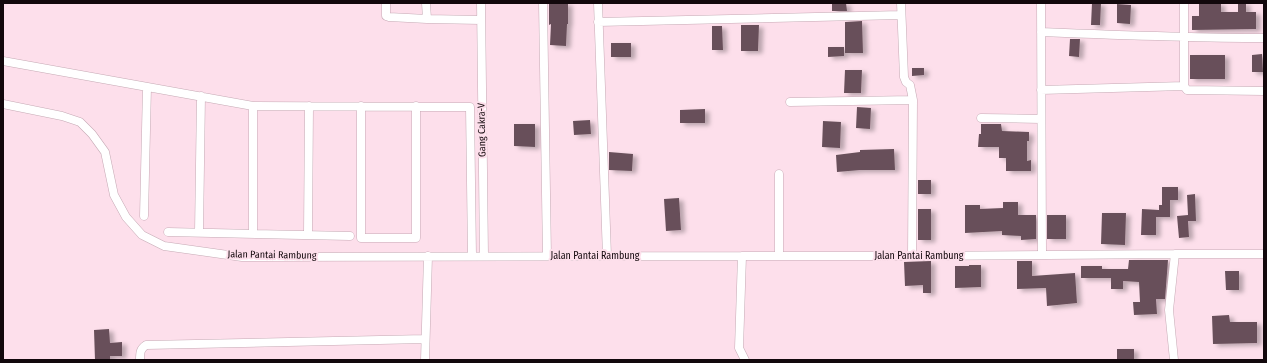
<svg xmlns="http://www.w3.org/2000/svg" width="1267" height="363" font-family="'Fira Sans Condensed',sans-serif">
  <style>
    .building { fill: #68505a; filter: url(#shadow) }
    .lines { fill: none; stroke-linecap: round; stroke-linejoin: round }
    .minor-casing { stroke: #c6aab5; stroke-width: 9 }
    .minor { stroke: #fff; stroke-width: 8 }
    .labels { text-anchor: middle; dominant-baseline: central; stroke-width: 4; stroke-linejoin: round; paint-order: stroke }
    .street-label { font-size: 10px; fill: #12080c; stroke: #fddfeb }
  </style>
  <defs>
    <filter id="shadow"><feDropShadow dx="4.5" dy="2.5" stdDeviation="2" flood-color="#0004"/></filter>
  </defs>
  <rect width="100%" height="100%" fill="#fddfeb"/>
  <path class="building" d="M549,3h19v21h-1l-1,22 -16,-1 1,-21 -2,1z
    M832,3h14l1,8h-15z
    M1092,3h9l-1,22h-9z
    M1199,3h22v9h17v-9h8v9h10v17l-64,1v-14h7z
    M1117,4l14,1 -1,19 -13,-1z
    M862,21l1,32h-18v-31z
    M741,25h18l-1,26h-17z
    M712,26h10l1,24h-11z
    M1070,39h10l-1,18 -10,-1z
    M611,43h20v14h-20z
    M828,47h16v9l-16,1z
    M1262,54l1,18h-11v-17z
    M1190,55h35v24h-35z
    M912,68h12v7l-12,1z
    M845,70h17l-1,23h-17z
    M857,107l14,1 -1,21 -14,-1z
    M705,109v14h-25v-13z
    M590,120l1,14 -17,1 -1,-14z
    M823,121l18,1 -1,26 -18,-1z
    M514,124h21v23l-21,-1z
    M981,124h20l1,7 27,1v9h-2v20l4,-1v11h-25v-13h-7v-11h-21l1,-13h2z
    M894,149l1,21h-35l-23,2 -1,-17 24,-3v-2z
    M609,152l24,2 -1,17 -23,-1z
    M918,180h13v14h-13z
    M1162,187h16v13h-8v17h-14v18h-15l1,-26 17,1v-5h3z
    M1195,194l1,27h-8l1,16 -10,1 -2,-22 11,-1 -1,-20z
    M679,198l2,32 -15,1 -2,-32z
    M1003,202h15v13h18v24l-15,1v-4l-19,-1v-4l-37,2v-28h15v4l23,-1z
    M918,209h13v31h-13z
    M1102,213h24l-1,32 -24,-1z
    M1047,215h19v24h-19z
    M1129,260h39l-3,39h-9l1,15 -23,1 -1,-13h7l-1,-20 -16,-1v8h-12v-11h-30v-12h21v3h26z
    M931,261v32h-8v-8l-18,1 -1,-24z
    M1017,261h15v15l43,-3 2,30 -30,3 -1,-18 -29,1z
    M969,265h12v22l-26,1v-22h14z
    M1225,271h14v19h-13z
    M1229,315l1,7h27v21l-44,1 -1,-28z
    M109,329l1,14 12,-1v14h-12v4h-15l-1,-30z
    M1117,349h17v11h-17z"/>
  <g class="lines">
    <g class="minor-casing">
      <path id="minor" d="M386,3v13l3,1 38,2 54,1
        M426,3l1,16
        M481,3l3,253
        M543,3l4,253
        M598,3l9,253
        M901,3l3,74 2,5 4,3 3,15 -1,156
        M1041,3l1,252
        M1184,3v83l3,4 77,1
        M598,22l303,-7
        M1041,32c74,3 148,6 223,6
        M3,61l250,45 217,1 2,149
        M1041,90l143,-4
        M790,102l123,-2
        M3,104l59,12 18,6 12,12 13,18 9,43 12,22 16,18 22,11 78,11 500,-1h170l263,-2h89
        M253,106v127
        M361,106v132h55v-132
        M981,118l60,1
        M144,216l3,-129
        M168,232l182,4
        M199,232l2,-136
        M308,234l1,-128
        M742,256l-3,92 6,12
        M779,256v-82
        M140,360c0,-7 0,-11 6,-15l279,-6
        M425,360l3,-104
        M1174,360l-5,-50 6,-56"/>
    </g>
    <use href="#minor" class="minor"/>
  </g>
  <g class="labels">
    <g class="street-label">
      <text transform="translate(482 130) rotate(-91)">Gang Cakra-V</text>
      <text transform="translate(272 255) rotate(1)">Jalan Pantai Rambung</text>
      <text x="595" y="256">Jalan Pantai Rambung</text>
      <text x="919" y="256">Jalan Pantai Rambung</text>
    </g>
  </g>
  <rect width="1267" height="363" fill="none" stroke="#12080c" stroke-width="8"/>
</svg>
